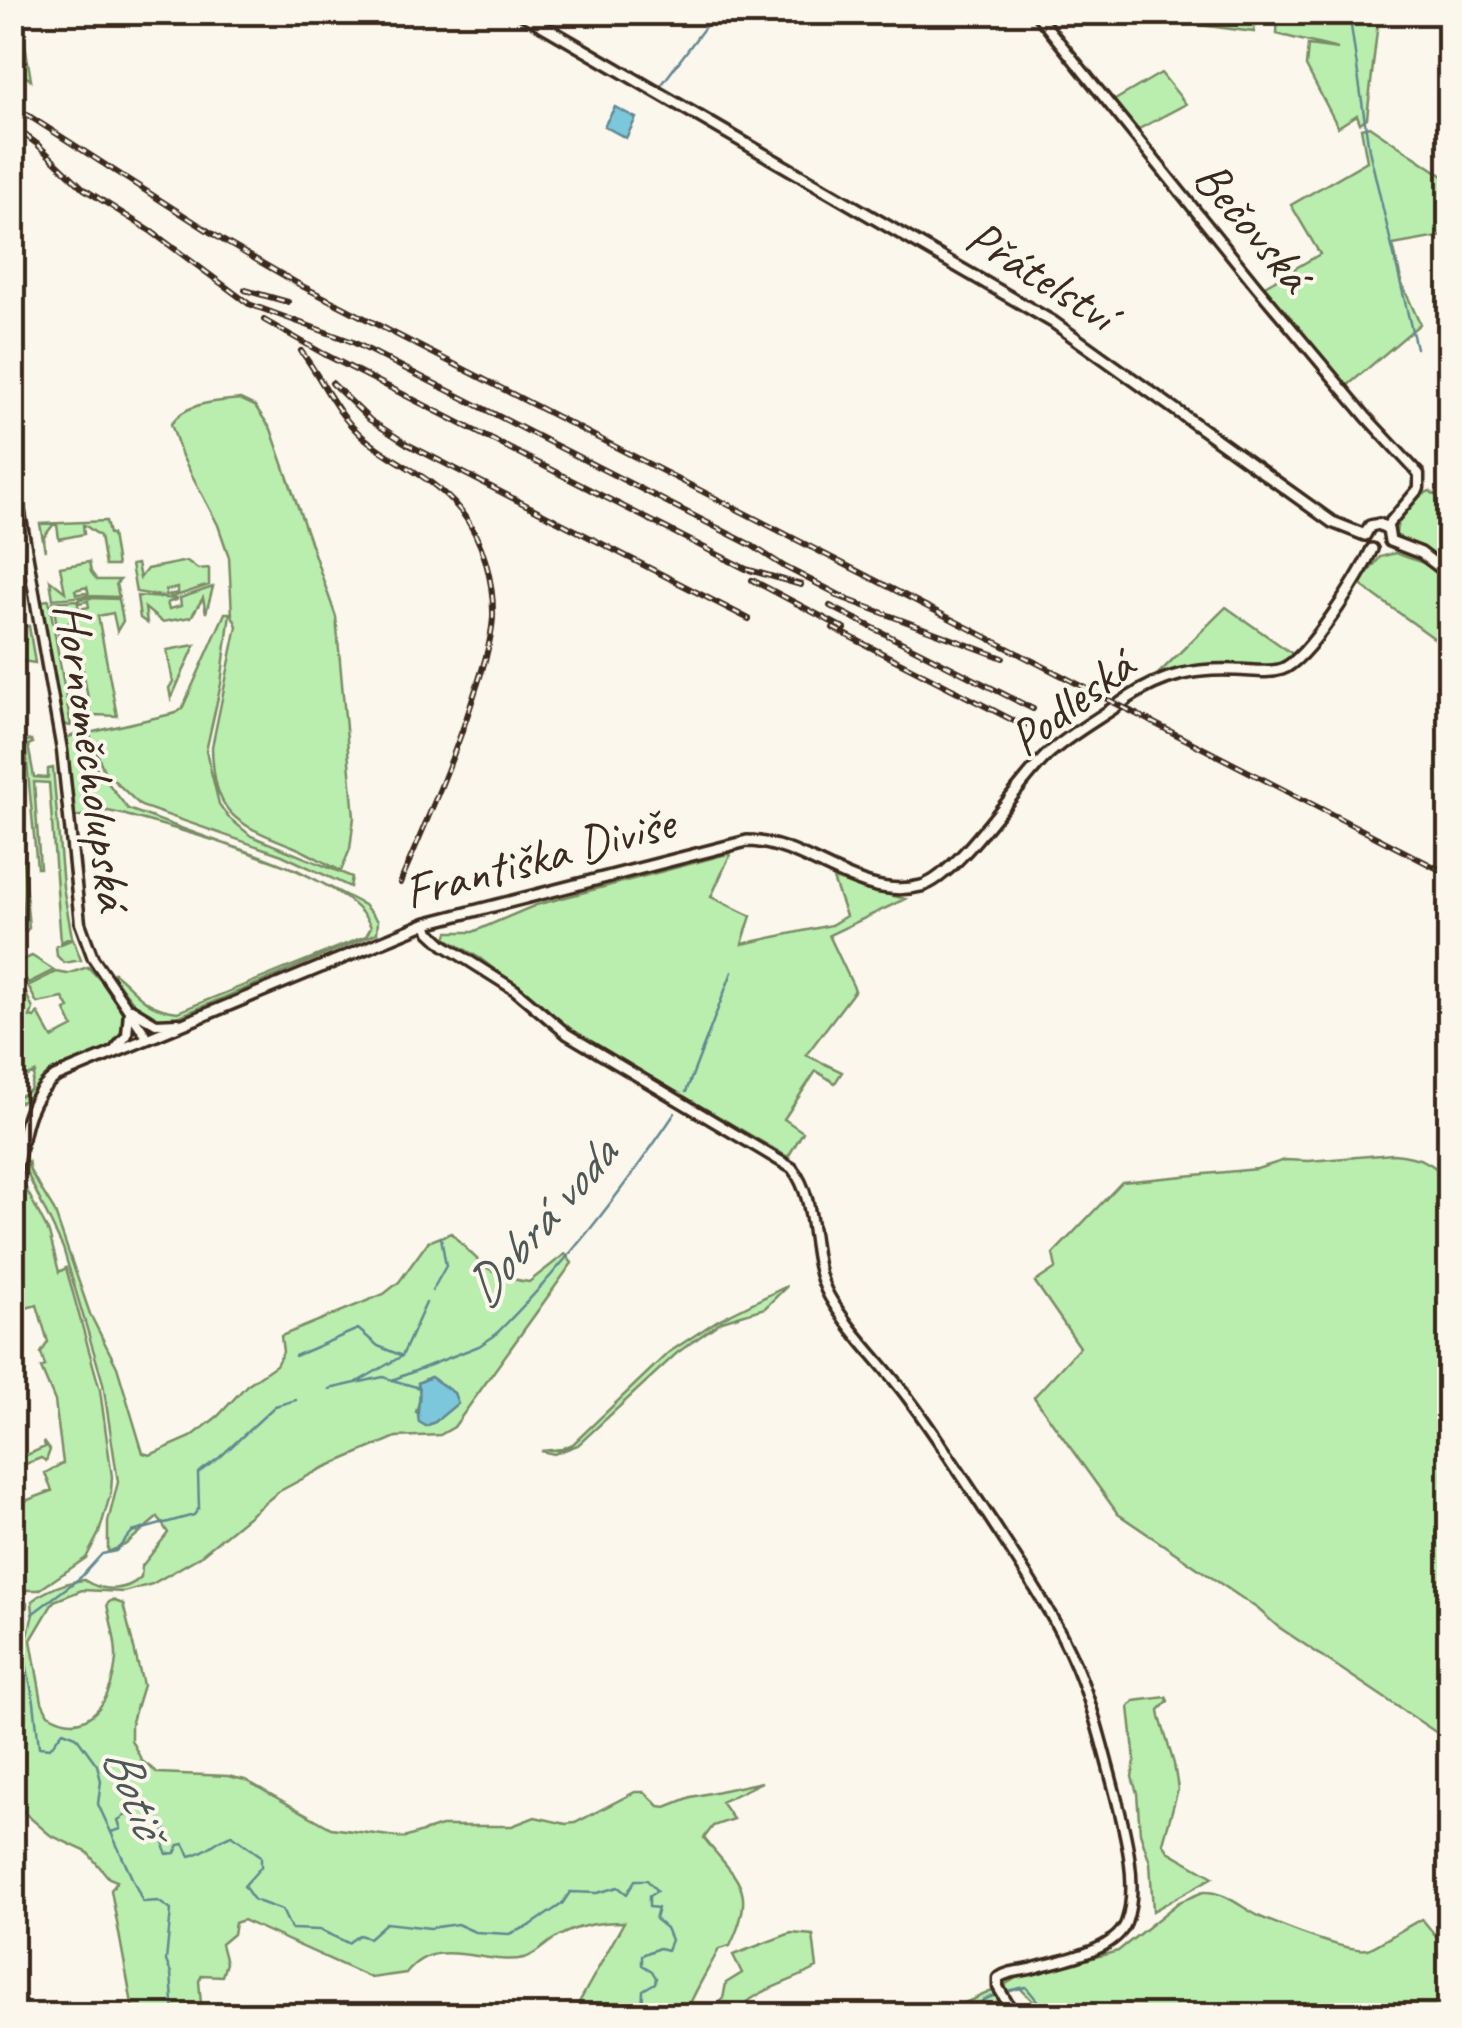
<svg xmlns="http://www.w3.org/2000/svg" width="1462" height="2028" font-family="Caveat,sans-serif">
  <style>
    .green { fill: #baeeaf; stroke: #7a8c66; stroke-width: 2.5; fill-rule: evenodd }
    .water { fill: #7cc7dc; stroke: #628890; stroke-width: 2.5 }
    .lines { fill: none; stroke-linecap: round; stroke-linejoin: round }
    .stream { stroke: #628890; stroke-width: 2.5 }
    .tertiary-casing { stroke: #3b2a1e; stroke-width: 15 }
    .secondary-casing { stroke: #3b2a1e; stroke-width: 16 }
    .tertiary { stroke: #fbf7ec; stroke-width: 8 }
    .secondary { stroke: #fbf7ec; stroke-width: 9 }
    .rail-casing { stroke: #3b2a1e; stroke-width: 6 }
    .rail { stroke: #fbf7ec; stroke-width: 2.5; stroke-dasharray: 8; stroke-linecap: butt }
    .labels { text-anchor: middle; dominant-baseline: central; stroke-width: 8; stroke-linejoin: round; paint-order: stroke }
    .street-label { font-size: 50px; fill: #3b2a1e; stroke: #fbf7ec }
    .water-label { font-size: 52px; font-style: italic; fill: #4e5957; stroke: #fbf7ec }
  </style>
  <rect width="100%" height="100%" fill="#fbf7ec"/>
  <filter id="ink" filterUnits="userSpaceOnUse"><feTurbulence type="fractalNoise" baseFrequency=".01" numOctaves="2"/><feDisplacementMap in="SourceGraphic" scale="20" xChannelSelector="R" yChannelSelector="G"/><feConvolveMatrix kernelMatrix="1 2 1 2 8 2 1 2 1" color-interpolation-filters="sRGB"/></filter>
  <g filter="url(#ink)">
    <path class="green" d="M1116,12l139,1 -1,19 -138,-18z
      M12,13h8l11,67 -18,-12z
      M1278,13h101l-12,105 -7,5 -3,-8 -19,12 -32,-61 2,-21 30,4 -61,-15z
      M1161,73l25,31 -51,27 -21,-26 1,-5z
      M1369,126l80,54v55l-56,10 9,39 18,40 -74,63 -83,-100 57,-33 -29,-49 76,-44 -6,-33z
      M240,399l15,7 16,23 65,188 18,200 -4,32 -9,22c-16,-8 -32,-18 -49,-25 -57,-23 -78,-30 -80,-99l25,-121 -5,-11 -3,-58 -11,-32 -36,-69 -11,-32c15,-22 44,-22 69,-25z
      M1430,491l19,16v63l-27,-22 -26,-13c-1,-16 18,-39 34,-44z
      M106,521l3,13h3l5,32h-12l-5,-30 -17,-12 1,10 -25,5 -2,-14h-4l-9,12 1,14 -5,-27z
      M1395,553l37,13 17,17v66l-90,-65 21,-27z
      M187,561l11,8 11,-1v17l-36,12 -5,-2 10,-2v-5l-12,2v7l-30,-5 -5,-27 6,-1 3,14 7,-9z
      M89,562l2,10 6,8h23l-4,4 3,13 -30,-1 -2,-9 -12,3 1,4 10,-1 1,3 -34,3 -3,-19 15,12 -5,-25z
      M213,587l-7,26 -3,-15 -12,19 -29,5 -17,-14 2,15 -7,-5 -3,-22 41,3 -11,4 2,6 12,-3 -1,-8z
      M87,598l32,1 4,22 -6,10 -4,-18 -15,3 19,100 -22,-1 -8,6 -1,-5 5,-1 -10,-56h-5l-7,-37 -10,16 -6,-36 24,-2 2,9 10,-2 -1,-6 -9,2v-4z
      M49,600l22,126 -9,-2 -21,-123z
      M1226,607l68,48c-25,20 -58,9 -88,10 -17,0 -33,5 -49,10z
      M225,613h5l-9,71 -15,67 13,53 9,13 23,19 101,41 -2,10 -68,-32 -141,-49 -37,-35 -15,-38 87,-20 6,-4z
      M29,626l6,37 -13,-2v7l-9,1v-9l5,-2 -5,-30z
      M195,645l-24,54 -2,-11 4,-6 -6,-32z
      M82,732l9,29 37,48 169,61 67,35 14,16 -1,12 -204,86c-31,3 -44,-22 -61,-44l2,-2c25,20 29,35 64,39l188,-76 5,-9c-23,-56 -192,-97 -249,-113l-14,-3 -33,6 -9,-79z
      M31,740l2,3 -5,2 6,32 14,1v-9l5,-1 10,119 9,50 -11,5 -12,-159 -15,-1 6,86h-3l-12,-127z
      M13,794h4l12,134 -4,4 -5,-7 3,-1z
      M731,853l-20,44 40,19 -9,28 89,-19 15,-9 -13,-37 72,20 -76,36 26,55 -49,65 36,17 -7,11 -19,-12 -32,48 19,13 -15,25 -226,-132 -16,-18 -2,2 -63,-50 -35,-21 2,-6h25l63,-27z
      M73,939l8,21 -17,3 -7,-7 -1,-10z
      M32,956l22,14 -26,13 -12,-20z
      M88,967c17,17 39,41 37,65 -14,22 -49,26 -70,38 -18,10 -21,31 -42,34v-4l17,-10 5,-17 -22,9v-88l11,-5 9,20 -3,8 4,1 4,-5 14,25 21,-11 -8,-17 4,-2 -6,-10 -26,5 -9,-17 28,-14 11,2z
      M1393,1154c24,2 43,8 56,29v558l-172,-115 -19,-17 -140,-95 -84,-117 46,-50 -45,-65 21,-14 -3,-14 69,-72 135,-13 28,-9 24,1z
      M28,1160l2,11 24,39 36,104 27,53 26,86 7,2 41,-18 27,-21 29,-31 29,-20 7,-13 -2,-16 103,-42 15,-12 29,-40 23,-9c27,27 37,44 78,49l36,-28 7,9 -118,164 -14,8 -44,2 -75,32 -43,23 -79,65 -47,27 -28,8 -42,-2 -28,11 -23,39 11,62 6,12c43,26 65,-18 68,-55 1,-18 -6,-38 -9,-55l5,-4 11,4 20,81 -12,40v15l11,21 16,12 70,3 17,4 86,48 73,10 37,-12h71l23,-9 31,7 9,-1 60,-31h10l14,14 7,1 25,-10 71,-15 -41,20 12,17 -20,7 -9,12c34,44 54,50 26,108l-11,3c-12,23 -25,43 -34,66h-113l52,-93c-25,0 -45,3 -67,15 -11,6 -22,19 -33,21 -39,9 -87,-25 -118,15l-35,5 -128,-58 -8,3 -2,11 -12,10 5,19 -4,13 -20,-1 -3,6 3,34h-68l-23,-125 6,-9 -8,-3 -22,-26 -37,-17 -37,-32 -1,-206 15,6 -1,20 -12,21 9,12 10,-42 -1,-13c13,-11 35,-19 52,-21 18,12 42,12 57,-3l1,-11 26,-33 -10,-16 -33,28 -17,7v-30l10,-40 -15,-99 -40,-135 -37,-77zM430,1377l24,16 -2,14 -17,15 -19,-10 5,-16 -3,-13z
      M23,1183l26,50 10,39 7,-4 34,122 12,87 -1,15 -12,41 -13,25 -47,32h-26v-21l4,-2 7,-17 -11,-4 -1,-60 8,17 32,-12 -7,-18 18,-10 -8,-62 -14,-33 4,-2 -4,-13 7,-11 -11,-37 -11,3 -4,-9 -9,3v-99z
      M787,1286l-22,22 -43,13 -45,32 -99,92 -24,9 -13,-3 21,-2 11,-5 95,-91 50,-33z
      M44,1442l6,8 -4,11 -5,-3 -28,11v-8l32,-14z
      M1166,1697l2,4 -9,9 1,7 14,47 4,25 -15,54 5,8 45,26 -60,34 -3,-49 -10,-29 -3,-40 -5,-16 3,-16 -6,-54 5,-6z
      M1203,1892c24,-1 40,18 62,27 22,9 82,34 103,30 6,-1 42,-25 54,-30l27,33v63h-403l-26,-27 -15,5 1,-9 10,-6 102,-27 61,-49z
      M791,1933l22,2 4,33c-29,16 -61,20 -83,47h-26l15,-16 3,-16 16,-10 -9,-18z
      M992,1991l8,8 -16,16h-62l36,-9z"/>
    <path class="water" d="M615,107l21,11 -10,20 -22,-12z
      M431,1377l23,16 4,10 -23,19 -9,4 -7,-4c-4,-15 4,-24 -1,-39z"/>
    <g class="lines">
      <path class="stream" d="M1349,12l20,138 47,198
        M660,87l56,-75
        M686,1092l46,-120
        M432,1291l14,-25 -5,-29
        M295,1356l63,-27 20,17 22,9
        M392,1380l28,8
        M357,1382l45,-26 24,-53
        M329,1389l54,-12 9,3 87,-34 15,-10c72,-72 124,-139 181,-223
        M32,1614l49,-37 21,-23 14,-3 16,-19 62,-17 5,-7 -1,-35 21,-15 56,-52 21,-6
        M12,1625l13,33 9,44 5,45 11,1 13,-17 13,5 21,29 4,16 -3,23 45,98 15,-1 13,9 -5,51 5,12 3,43
        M111,1832l10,-3 -3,-9 8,-5 39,13 -1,20 3,6 8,-1 4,-8 5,-1 6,12c18,-4 25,-16 42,-21l29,21v11l-17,19 10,14 28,10 9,19 29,1 28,13 11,-8 10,3 17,-15 44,5 27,-4 18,8 34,2 22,-9 31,-21 8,-12 27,1 21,-6 9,7 8,-14h12l10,11 -8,5v11l9,1 -3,11 11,9 5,12 -4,10 -8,-2 -17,7v10l10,6 4,7 -1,5 -12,7 -1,26
        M1006,1991l20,-4 24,29
        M971,2016l12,-16 16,-6
        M1144,2016l20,-4 11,4"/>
      <g class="tertiary-casing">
        <path id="tertiary" d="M1035,12l222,275 110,131 52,56v14l-33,39
          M12,468l50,282 18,173 13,35 54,79
          M427,923l3,9 14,13 71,45 52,44 225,134c28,36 15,88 37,128 21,37 54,68 79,102 30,40 57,83 85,125 30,46 62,93 83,143 17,40 27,82 38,123 10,38 26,96 12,134 -12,29 -65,37 -92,45 -13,4 -25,2 -36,10v9l17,29
          M131,1009l25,15 22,-1
          M114,1051l13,-16 2,-24"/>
      </g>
      <g class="secondary-casing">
        <path id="secondary" d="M519,12l534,310 279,200 33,13
          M1365,535l5,-9 9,-2 9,5 2,12
          M1390,541l31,12 29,22
          M12,1188c10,-38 9,-86 43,-111l372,-154 320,-82c61,1 111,61 174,45 36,-9 96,-102 126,-131 24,-22 55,-38 81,-57 35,-23 67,-30 108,-28 15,0 31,4 46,-1 26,-9 78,-94 90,-120"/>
      </g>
      <use href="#tertiary" class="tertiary"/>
      <use href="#secondary" class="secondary"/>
      <g class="rail-casing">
        <path id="rail" d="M12,105l212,136 78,45 1148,589
          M12,125l25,19 47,45 68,43 97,72 104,38 398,203 34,22 62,32
          M245,290l43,12
          M264,320l60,34 422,215 55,16
          M301,351c22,29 34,62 62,86 33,28 66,36 97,73 23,29 34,71 33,108 -2,25 -10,50 -18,74 -20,65 -48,128 -75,191
          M332,383l38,37 37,24 342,175
          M752,580l93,49
          M835,595l168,63
          M830,606l203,103
          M833,628l191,98"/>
      </g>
      <use href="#rail" class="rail"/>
    </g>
  </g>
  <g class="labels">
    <g class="street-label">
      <text transform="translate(1253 226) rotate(50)">Bečovská</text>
      <text transform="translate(1041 275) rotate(32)">Přátelství</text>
      <text transform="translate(1071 702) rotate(-37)">Podleská</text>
      <text transform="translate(93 756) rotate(82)">Hornoměcholupská</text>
      <text transform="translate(539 857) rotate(-15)">Františka Diviše</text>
    </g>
    <g class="water-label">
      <text transform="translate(540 1222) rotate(-49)">Dobrá voda</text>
      <text transform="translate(135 1791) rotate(69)">Botič</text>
    </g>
  </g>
  <rect width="1462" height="2028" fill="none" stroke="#fbf7ec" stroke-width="50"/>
  <rect x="25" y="25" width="1412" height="1978" fill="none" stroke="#3b2a1e" stroke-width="4" filter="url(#ink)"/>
</svg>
